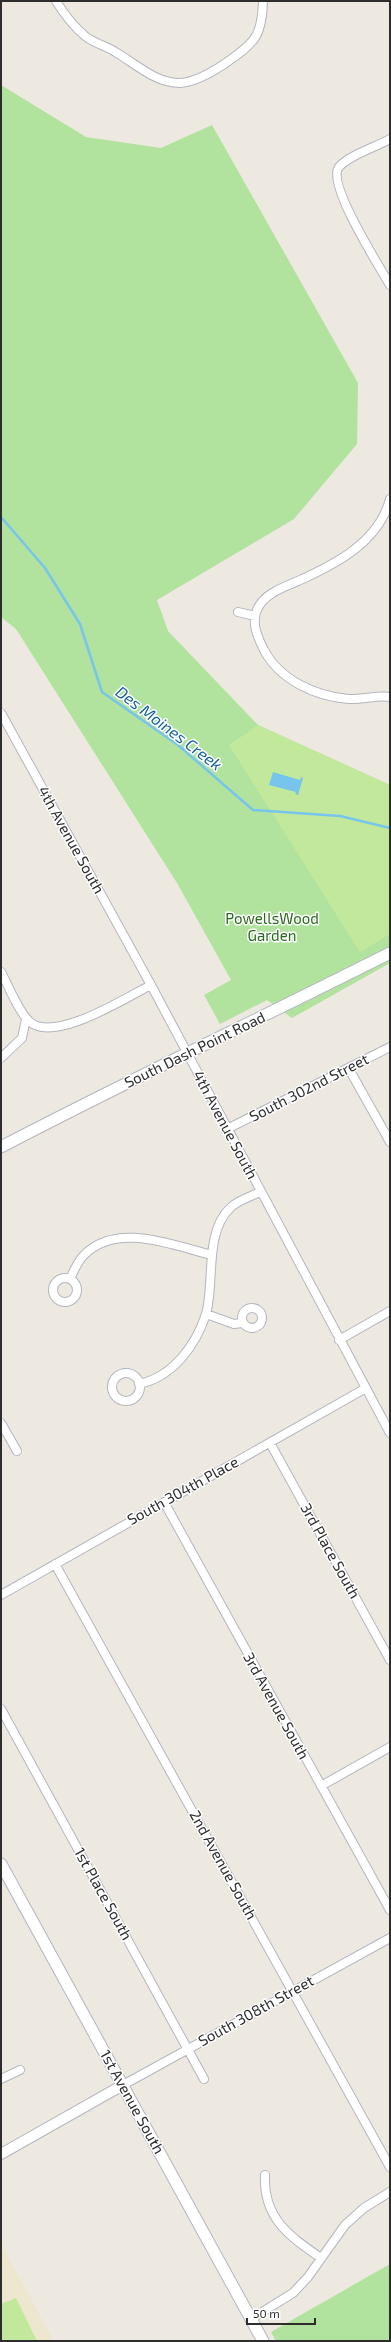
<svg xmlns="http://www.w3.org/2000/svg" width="391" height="2342" font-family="'Exo 2',sans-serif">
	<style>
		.education { fill: #eee7d0 }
		.green { fill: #b1e29e }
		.pitch { fill: #c2e99b }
		.water { fill: #77c5ec }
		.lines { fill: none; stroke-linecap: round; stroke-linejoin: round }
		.stream { stroke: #77c5ec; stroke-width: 2.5 }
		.minor-casing { stroke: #b3b5c0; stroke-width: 10 }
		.tertiary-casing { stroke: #b3b5c0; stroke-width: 12 }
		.secondary-casing { stroke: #b3b5c0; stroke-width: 13 }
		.minor { stroke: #fff; stroke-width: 8 }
		.tertiary { stroke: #fff; stroke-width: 10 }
		.secondary { stroke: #fff; stroke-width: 11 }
		.labels { text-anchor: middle; stroke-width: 3; stroke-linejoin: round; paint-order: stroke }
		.street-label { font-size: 15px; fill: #2d2d2d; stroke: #fff }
		.park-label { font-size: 15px; fill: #286a1d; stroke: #fff }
		.water-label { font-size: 16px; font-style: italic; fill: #11639c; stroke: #fff }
	</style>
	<rect width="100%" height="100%" fill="#eee9e0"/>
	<path class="education" d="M1,2243l53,98h-53z"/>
	<path class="green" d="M1,85l85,52 75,11 51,-23 146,258 -1,61 -63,75 -137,81 11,31 90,94 132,60v178l-98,55 -25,-18 -47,24 -16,-29 27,-15 -54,-97 -161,-254 -15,-12z
		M390,2264v77h-114l-5,-9z"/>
	<path class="pitch" d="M258,725l132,60v149l-30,18 -131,-207z
		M16,2298l21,43h-36v-37z"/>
	<path class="water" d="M273,772l27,8 1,-3 2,1 -5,17 -3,-1 1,-2 -27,-7z"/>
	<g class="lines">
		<path class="stream" d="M1,517l44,51 35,56 22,68 76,53 75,65 87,6 50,12"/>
		<g class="minor-casing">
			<path id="minor" d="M56,1c8,13 17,25 29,35 10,8 22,10 32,17 20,12 39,30 63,30 17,-1 36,-13 50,-23 26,-18 32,-26 33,-59
				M390,139c-14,8 -41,16 -51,28 -13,16 40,99 51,118
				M390,499c-11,43 -54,65 -92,82 -14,6 -35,13 -41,29 -6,13 1,28 7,40 16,30 51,46 84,49 14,1 28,-4 42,-2
				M238,612l17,4
				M1,713l150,272 239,448
				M1,972c7,13 18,41 29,50 25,21 95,-24 121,-37
				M1,1058l21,-20 4,-19
				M349,1069l41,73
				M227,1129l163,-82
				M53 1290a12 12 0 1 1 24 0a12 12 0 1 1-24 0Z
				M70,1279c4,-8 7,-17 14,-24 33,-34 90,-9 128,0
				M242 1318a10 10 0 1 1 20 0a10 10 0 1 1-20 0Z
				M206,1314l28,10 8,-1
				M339,1340l51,-29
				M112 1387a14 14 0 1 1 28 0a14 14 0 1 1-28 0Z
				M139,1384c34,-7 57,-39 67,-70 9,-31 -2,-81 24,-106 8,-8 20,-11 30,-16
				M1,1423l16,28
				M270,1443l120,217
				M164,1502l226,408
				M55,1564l335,603
				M1,1595l365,-207
				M1,1709l203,370
				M321,1786l69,-39
				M1,2079l19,-9
				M123,2085l267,-147
				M265,2175c-2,43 24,61 56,83
				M251,2319l42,-26 15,-16 37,-52 19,-17 26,-16"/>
		</g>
		<g class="tertiary-casing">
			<path id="tertiary" d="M1,2154l122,-69"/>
		</g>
		<g class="secondary-casing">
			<path id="secondary" d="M1,1147c128,-67 260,-129 389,-194
				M1,1864l262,477"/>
		</g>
		<use href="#minor" class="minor"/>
		<use href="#tertiary" class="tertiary"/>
		<use href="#secondary" class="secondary"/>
	</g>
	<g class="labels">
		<g class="street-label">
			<text transform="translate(71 840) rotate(61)" y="5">4th Avenue South</text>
			<text transform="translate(195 1050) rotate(-26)" y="5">South Dash Point Road</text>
			<text transform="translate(309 1088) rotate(-27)" y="5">South 302nd Street</text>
			<text transform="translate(225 1125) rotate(62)" y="5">4th Avenue South</text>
			<text transform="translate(183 1491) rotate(-29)" y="5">South 304th Place</text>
			<text transform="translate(330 1551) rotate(61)" y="5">3rd Place South</text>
			<text transform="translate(276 1706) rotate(61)" y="5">3rd Avenue South</text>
			<text transform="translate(223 1865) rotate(61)" y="5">2nd Avenue South</text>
			<text transform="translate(103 1894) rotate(61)" y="5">1st Place South</text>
			<text transform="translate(256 2011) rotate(-29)" y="5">South 308th Street</text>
			<text transform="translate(132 2102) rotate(61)" y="5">1st Avenue South</text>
		</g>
		<g class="park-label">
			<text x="272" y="924">PowellsWood<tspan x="272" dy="17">Garden</tspan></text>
		</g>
		<g class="water-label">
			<text transform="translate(169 728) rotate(37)" y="6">Des Moines Creek</text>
		</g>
	</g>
	<rect width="391" height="2342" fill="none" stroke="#2d2d2d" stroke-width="4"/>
	<path d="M247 2318v6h68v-6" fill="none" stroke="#2d2d2d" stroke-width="2"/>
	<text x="253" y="2318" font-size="12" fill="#2d2d2d" stroke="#ffffff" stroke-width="3" paint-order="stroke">50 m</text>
</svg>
